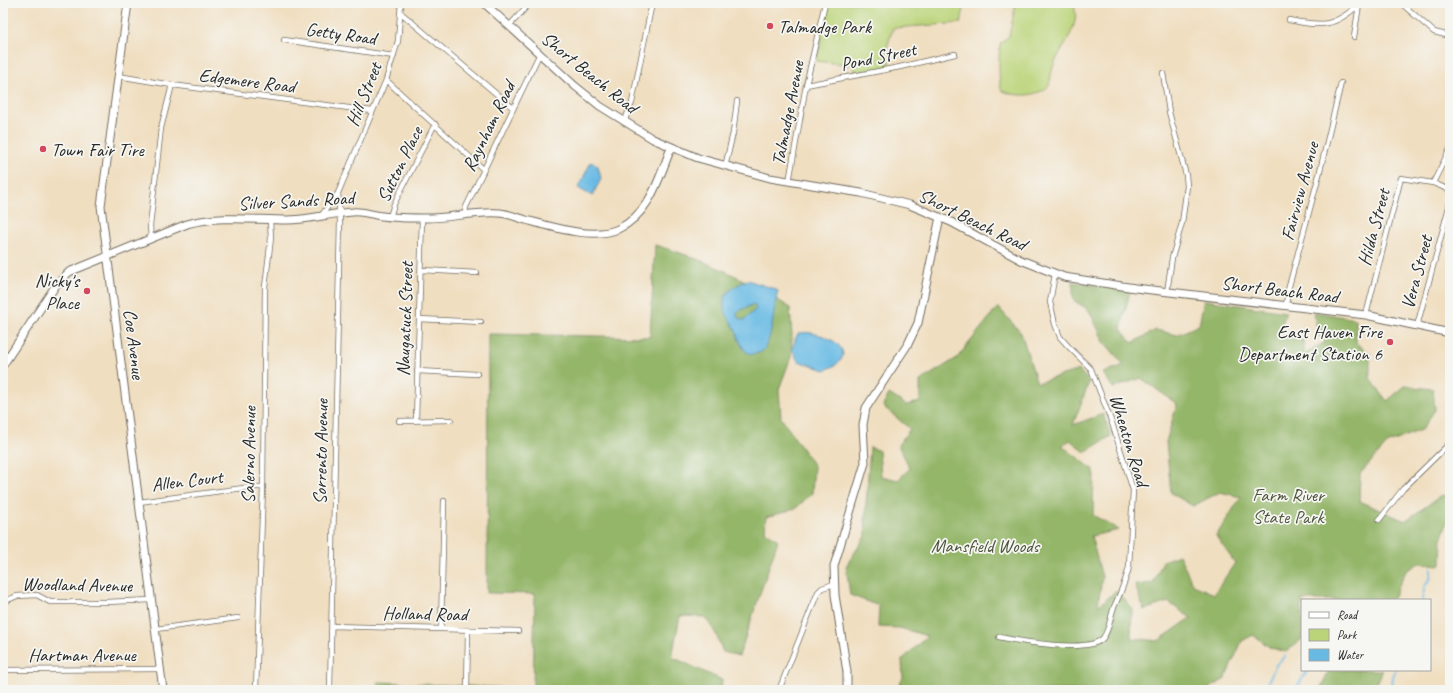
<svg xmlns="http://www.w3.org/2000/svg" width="1453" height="693" font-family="Caveat,sans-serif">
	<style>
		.green { fill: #bbd479; stroke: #738052 }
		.forest { fill: #94b669; stroke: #60704a }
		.water { fill: #68bae4; stroke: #4a7288; fill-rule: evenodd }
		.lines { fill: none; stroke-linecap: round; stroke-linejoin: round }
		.stream { stroke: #68bae4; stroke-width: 2 }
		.street-casing { stroke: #706a5f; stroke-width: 6 }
		.secondary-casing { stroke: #706a5f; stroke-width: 9 }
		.street { stroke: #fff; stroke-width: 4.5 }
		.secondary { stroke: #fff; stroke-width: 7 }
		.poi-dot { fill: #d1495b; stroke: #f6f6f2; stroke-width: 1.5 }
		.labels { text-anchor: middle; stroke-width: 3.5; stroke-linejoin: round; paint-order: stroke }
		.poi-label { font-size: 19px; fill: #2b2b2b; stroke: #f6f6f2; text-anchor: start }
		.street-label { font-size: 19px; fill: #2b2b2b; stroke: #f6f6f2 }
		.park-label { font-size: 19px; fill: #4f553e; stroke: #f6f6f2 }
	</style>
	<rect width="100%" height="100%" fill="#f6f6f2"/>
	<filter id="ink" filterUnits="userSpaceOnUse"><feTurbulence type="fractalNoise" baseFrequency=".025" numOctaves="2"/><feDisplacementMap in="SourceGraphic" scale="8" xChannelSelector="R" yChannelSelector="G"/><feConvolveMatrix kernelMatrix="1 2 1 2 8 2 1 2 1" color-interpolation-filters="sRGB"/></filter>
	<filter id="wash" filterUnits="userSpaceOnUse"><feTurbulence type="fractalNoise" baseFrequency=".012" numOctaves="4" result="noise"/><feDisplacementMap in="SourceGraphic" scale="16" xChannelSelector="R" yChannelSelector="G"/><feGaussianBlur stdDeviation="0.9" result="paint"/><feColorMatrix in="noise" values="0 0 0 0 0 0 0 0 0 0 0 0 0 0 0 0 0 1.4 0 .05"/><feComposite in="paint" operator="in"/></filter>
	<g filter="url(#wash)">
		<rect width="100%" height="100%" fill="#f0dec0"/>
		<path class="green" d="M829,3h136l-4,20 -68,5 -7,23 4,15 -36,7 -1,-8 -37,-4z
			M1016,3h57c10,23 -12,42 -20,64 -2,6 -3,13 -4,19 -13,11 -31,11 -47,5 -4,-6 -3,-38 -2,-47l9,-8z"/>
		<path class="forest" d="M655,245c48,14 93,34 135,63l2,27 -1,22 -12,32 2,29 33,48 -2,27 -17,16 -29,8 -1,14 13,9 -39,116 -16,-4 -7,-18 -11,-17 -25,-1 -8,41 50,23 -1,10h-343v-8l155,7 2,-95 -48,-1 1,-259 162,3z
			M1073,282l57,9 -9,38 11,14 24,-13 21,5 22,-10 5,-25 82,12 -8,24 26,4v15l21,-13 -7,-7 -4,-23 42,7v24l14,11v24l17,23 18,-15 28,3 2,20 -12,20 -36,15 -27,30 -1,27 46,20 37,-26 8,2v16l-8,24 -1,28 -22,-2 -13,8 -14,29h-90v39l-16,13 -15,-4 -18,-13 -11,6 -17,38 -18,11h-310l6,-12 -1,-18 25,-24 -27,-8 -22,-1 1,-21 -29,-11 -4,-29 20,-31 -1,-16 5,-72 9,4 2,25 17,4 12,-12 -12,-23 12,-16 -27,-23 6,-12 17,11 14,-3v-21l37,-23 41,-51 23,26 16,50 42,-13 10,12 -16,43 30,-11 8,22 -26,16 -15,-12 -8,6 32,24 -1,45 26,15 -28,6 11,41 -4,29 18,-15 16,16 -1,31 27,3 33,-23 -23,-16 -24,8 -9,-25 18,-2 10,-22 16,-6 14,30 21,9 21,-31 -19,-27 25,-39 -21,-5 -27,14 -22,-13 -5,-51 11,-38 -36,-26 -28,10 -10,-15 21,-8 -20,-23 -15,-32 -16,-10z
			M1329,670h53l-9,20h-53z"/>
		<path class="water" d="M591,162l7,4 3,13 -9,17 -14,-8z
			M747,280l28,9 3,2c-5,18 -4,40 -13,57 -2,4 -6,5 -10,6 -14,2 -16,-18 -21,-27 -5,-9 -16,-22 -7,-33 4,-6 14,-11 20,-14zM754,304l2,5 -12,11 -6,-2 -1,-6z
			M800,333c23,-4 68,21 25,37l-27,-9 -6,-12 5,-14z"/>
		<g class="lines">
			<path class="stream" d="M1422,600l3,-15 4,-3 2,-8v-6
				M1264,690l12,-25 9,-9
				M1295,690l13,-20
				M1390,690l5,-20"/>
		</g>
	</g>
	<g filter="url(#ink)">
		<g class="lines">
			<g class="street-casing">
				<path id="street" d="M1401,3l33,29 16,4
					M401,13l112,95
					M1289,20c34,7 45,7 72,-17
					M509,26l21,-23
					M1354,37l5,-32
					M284,40l110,16
					M1163,73l6,39 17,63 1,11 -5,37 -10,35 -5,34
					M118,76l54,9 200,26
					M386,80l97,89
					M806,85l94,-18 55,-13
					M624,122l8,-19 20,-100
					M725,167l8,-34 4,-32
					M789,182l17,-97 19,-82
					M1433,183l17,-34
					M465,213l1,-6 74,-154
					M321,216l17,-23 48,-113 12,-39 3,-38
					M390,217l4,-13 41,-80
					M151,238l-1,-12 11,-98 11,-43
					M422,270l55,3
					M1286,306l2,-16 31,-115 22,-92
					M1366,315l35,-137 32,5 17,7
					M419,319l62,3
					M1417,326l33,-123
					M417,371l60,3
					M416,420l6,-202
					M399,421l52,-1
					M139,502l112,-15h12
					M1379,520l24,-31 47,-46
					M3,602l14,-6 20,-1 13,7h56l46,-2
					M332,626l186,5
					M156,629l82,-11
					M441,629l3,-128
					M999,637c19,4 91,17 104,1 7,-9 7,-21 11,-31 6,-13 12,-26 15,-40l4,-77 -21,-67 -21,-54 -23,-23 -8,-9 -5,-13 -5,-22 5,-28
					M3,670l158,-1
					M256,690l7,-203 2,-200 6,-49 -1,-18
					M330,690l10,-469 -2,-28
					M467,690l1,-60
					M779,690l39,-98 4,-4 12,-4"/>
			</g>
			<g class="secondary-casing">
				<path id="secondary" d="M128,3l-27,203 62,484
					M484,3l91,83 25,20 53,33 45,19 72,20 91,15 49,12 41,17 70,38 43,17 71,11 231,27 84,18
					M3,365l53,-80 13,-13 118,-48c32,-9 67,-4 100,-4 23,0 43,-7 66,-8 8,-1 16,2 23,3 15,3 31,3 46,3 26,1 51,-7 78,-5 9,1 17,4 26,7 26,7 67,20 92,9 32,-15 41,-51 53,-81
					M847,690v-18l-12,-77 -1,-29 31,-103 -2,-38 3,-17 42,-64 10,-21 22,-106"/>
			</g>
			<use href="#street" class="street"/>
			<use href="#secondary" class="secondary"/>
		</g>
	</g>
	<g class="poi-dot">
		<circle cx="770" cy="26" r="4"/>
		<circle cx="43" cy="149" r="4"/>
		<circle cx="87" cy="291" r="4"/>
		<circle cx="1390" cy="342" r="4"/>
	</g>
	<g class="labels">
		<g class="poi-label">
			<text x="778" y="33">Talmadge Park</text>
			<text x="51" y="156">Town Fair Tire</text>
			<text x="79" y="287" text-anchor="end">Nicky's<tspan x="79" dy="22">Place</tspan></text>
			<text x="1382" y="338" text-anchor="end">East Haven Fire<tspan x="1382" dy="22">Department Station 6</tspan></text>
		</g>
		<g class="street-label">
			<text transform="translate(341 33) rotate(8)" y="7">Getty Road</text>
			<text transform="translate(878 56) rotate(-12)" y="7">Pond Street</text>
			<text transform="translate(590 72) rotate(39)" y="7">Short Beach Road</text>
			<text transform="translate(247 80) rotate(7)" y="7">Edgemere Road</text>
			<text transform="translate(363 94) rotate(-68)" y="7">Hill Street</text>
			<text transform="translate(787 113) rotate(-79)" y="7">Talmadge Avenue</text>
			<text transform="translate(488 126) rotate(-64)" y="7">Raynham Road</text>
			<text transform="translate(399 164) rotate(-64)" y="7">Sutton Place</text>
			<text transform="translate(1299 191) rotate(-75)" y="7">Fairview Avenue</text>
			<text transform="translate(296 200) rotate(-3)" y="7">Silver Sands Road</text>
			<text transform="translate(973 219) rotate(26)" y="7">Short Beach Road</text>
			<text transform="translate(1373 227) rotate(-75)" y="7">Hilda Street</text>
			<text transform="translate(1416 272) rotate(-75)" y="7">Vera Street</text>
			<text transform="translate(1280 289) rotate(7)" y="7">Short Beach Road</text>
			<text transform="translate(404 319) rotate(-88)" y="7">Naugatuck Street</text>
			<text transform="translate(135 344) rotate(83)" y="7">Coe Avenue</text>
			<text transform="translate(1130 440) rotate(73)" y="7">Wheaton Road</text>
			<text transform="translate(320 452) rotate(-89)" y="7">Sorrento Avenue</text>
			<text transform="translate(248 455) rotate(-89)" y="7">Salerno Avenue</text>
			<text transform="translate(187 480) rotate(-7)" y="7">Allen Court</text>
			<text transform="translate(77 584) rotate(1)" y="7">Woodland Avenue</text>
			<text transform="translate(425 613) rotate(1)" y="7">Holland Road</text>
			<text x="82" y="661">Hartman Avenue</text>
		</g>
		<g class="park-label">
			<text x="1288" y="501">Farm River<tspan x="1288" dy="22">State Park</tspan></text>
			<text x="985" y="552">Mansfield Woods</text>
		</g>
	</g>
	<rect width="1453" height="693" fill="none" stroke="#f6f6f2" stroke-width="16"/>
	<rect x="1301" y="599" width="130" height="72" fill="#f6f6f2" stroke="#a5a5a2"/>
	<rect x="1309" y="612" width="20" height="6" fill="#ffffff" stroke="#a5a5a2"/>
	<text x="1337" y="619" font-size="12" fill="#2b2b2b">Road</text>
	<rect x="1309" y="629" width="20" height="12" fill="#bbd479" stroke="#a5a5a2"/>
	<text x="1337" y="639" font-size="12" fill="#2b2b2b">Park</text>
	<rect x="1309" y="649" width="20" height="12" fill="#68bae4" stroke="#a5a5a2"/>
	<text x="1337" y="659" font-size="12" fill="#2b2b2b">Water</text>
</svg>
